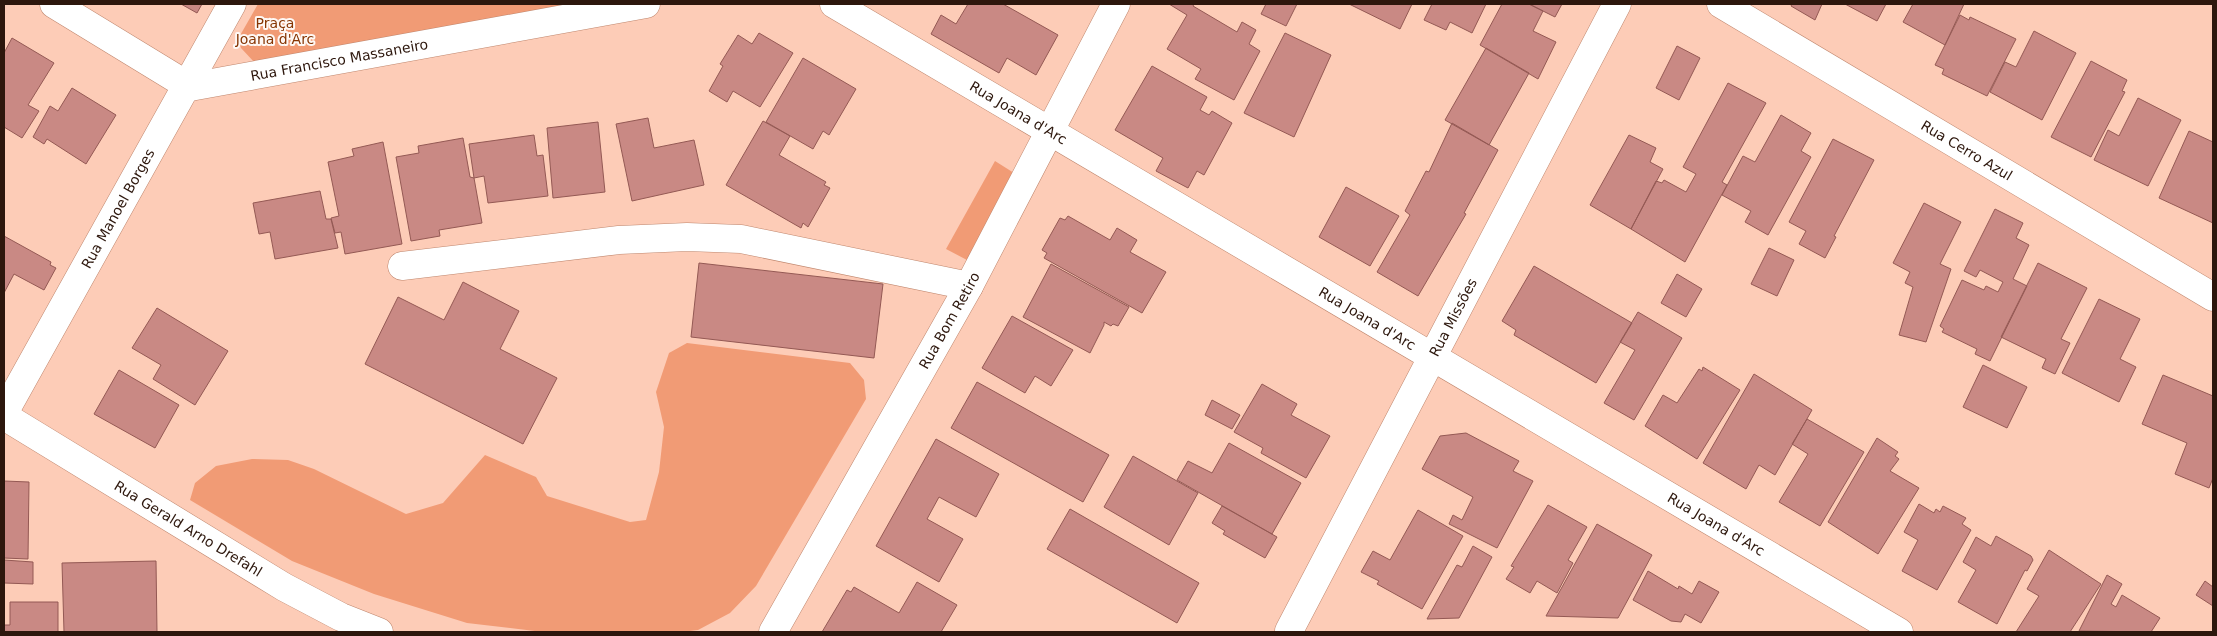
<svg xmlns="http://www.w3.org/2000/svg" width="2217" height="636" font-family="'DejaVu Sans',sans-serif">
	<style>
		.green { fill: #f19b75 }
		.building { fill: #c98984; stroke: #945954 }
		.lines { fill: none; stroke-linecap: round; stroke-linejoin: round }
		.minor-casing { stroke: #bf866d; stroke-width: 29 }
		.minor { stroke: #fff; stroke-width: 28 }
		.labels { text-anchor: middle; stroke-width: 4; stroke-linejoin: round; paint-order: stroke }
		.park-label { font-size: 14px; fill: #863503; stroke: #fef8f5 }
		.street-label { font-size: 14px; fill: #2d170d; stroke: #fef8f5 }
	</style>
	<rect width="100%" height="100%" fill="#fdccb7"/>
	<path class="green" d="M258,4h331l-334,59 -14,-15 -3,-9z
		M995,161l19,12 -47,87 -21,-11z
		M687,343l163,20 14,17 2,19 -110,187 -26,27 -32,17 -16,2h-139l-76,-9 -93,-29 -82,-33 -102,-61 5,-17 21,-17 36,-7 36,1 26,9 92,45 37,-11 42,-48 51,22 11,19 83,26 16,-2 13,-48 5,-45 -8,-35 13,-39z"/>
	<path class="building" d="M181,4h21l-5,9z
		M968,4h35l55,31 -22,40 -29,-17 -8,15 -68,-39 10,-19 15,9z
		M1169,4h25l-1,2 44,26 5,-10 14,8 -7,14 11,7 -26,49 -39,-21 6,-10 -34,-20 20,-34z
		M1266,4h31l-11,22 -25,-12z
		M1349,4h63l-12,25z
		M1432,4h54l-14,29 -22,-11 -4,8 -22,-10z
		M1502,4h27l14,7 -10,20 23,11 -18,37 -58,-34z
		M1529,4h33l-7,13z
		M1792,4h30l-7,16 -24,-14z
		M1845,4h41l-9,17z
		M1913,4h51l-19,41 -42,-23z
		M1960,15l9,5 1,-3 46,22 -29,57 -45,-22 2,-5 -9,-4z
		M2034,31l42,22 -34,67 -52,-28 15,-30 11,5z
		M759,33l34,20 -33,54 -27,-16 -6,11 -18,-11 14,-25 -3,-2 18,-29 14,9z
		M1285,33l46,22 -37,82 -50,-24z
		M12,38l42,25 -26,42 11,6 -17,27 -18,-11v-74z
		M1677,46l23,12 -21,42 -23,-12z
		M1486,48l43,25 -40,72 -44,-25z
		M803,58l53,31 -27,46 -6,-4 -10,18 -47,-27z
		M2091,61l36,19 -5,11 3,1 -34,65 -40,-20z
		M1152,66l55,31 -7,13 9,5 3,-4 20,12 -28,52 -7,-4 -9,17 -32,-17 7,-13 -48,-28z
		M1728,83l38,20 -44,79 5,3 -42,77 -54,-33 25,-48 6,2 2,-3 22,12 10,-18 -13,-7z
		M72,88l44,27 -30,49 -39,-25 -3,5 -11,-7 17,-31 8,5z
		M2138,98l43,22 -33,66 -54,-26 14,-30 11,6z
		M1781,115l30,18 -10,18 10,6 -43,78 -23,-13 6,-11 -29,-16 21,-39 12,6z
		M648,118l6,30 40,-8 10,45 -72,16 -16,-77z
		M763,121l27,15 -11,19 47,27 -2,3 6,3 -22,39 -5,-4 -2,5 -75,-43z
		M598,122l7,70 -52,6 -6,-70z
		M1452,123l46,27 -34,63 2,1 -48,82 -41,-24 33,-57 -5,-4 21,-40 3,1z
		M2189,131l24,11v81l-54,-25z
		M534,135l3,21 6,-1 5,41 -60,7 -4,-27 -10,2 -5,-34z
		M1629,135l27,13 -6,14 13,7 -32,60 -41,-24z
		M463,138l7,39 4,1 8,45 -43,7 1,6 -29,5 -15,-84 23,-4 -1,-7z
		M1833,139l41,21 -40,76 2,1 -11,21 -26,-14 7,-13 -17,-9z
		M383,142l19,102 -57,10 -4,-22 -6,1 -4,-15 8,-2 -11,-54 26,-6 -2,-7z
		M1346,187l53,29 -29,50 -51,-29z
		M320,191l6,28h5l7,29 -63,11 -5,-27 -11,2 -6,-31z
		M1924,203l37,19 -21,42 11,5 -25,73 -27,-7 14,-48 -8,-4 5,-11 -17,-9z
		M1995,209l28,14 -7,15 13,7 -16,34 14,7 -37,75 -15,-7 2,-5 -35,-17 2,-3 -4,-3 22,-46 22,10 2,-4 12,6 5,-10 -23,-12 -4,7 -12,-6z
		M1068,216l42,24 7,-12 20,12 -7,12 36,20 -24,41 -98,-55 3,-5 -5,-3 18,-32 5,2z
		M4,236l47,26 -1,3 6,3 -12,22 -30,-16 -10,19z
		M1769,248l25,12 -17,36 -26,-12z
		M699,263l184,21 -9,74 -183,-21z
		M2038,263l49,25 -26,51 9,4 -15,31 -13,-6 4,-9 -45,-22z
		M1051,264l78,43 -11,19 -5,-2 -2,2 -7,-4v3l-14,28 -67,-36z
		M1534,266l98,57 -36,60 -82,-48 2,-5 -14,-9z
		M1677,274l25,15 -16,28 -25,-14z
		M463,282l56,29 -19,38 57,29 -34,66 -158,-80 33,-67 46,23z
		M2099,299l41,20 -20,40 16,8 -17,35 -57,-29z
		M157,308l71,43 -33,54 -42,-26 8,-14 -29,-17z
		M1638,312l44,26 -48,82 -30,-17 31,-53 -15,-8z
		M1012,316l61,34 -22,36 -16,-10 -10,17 -43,-25z
		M1983,365l44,22 -20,41 -44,-21z
		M1703,367l37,23 -43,69 -52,-33 18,-31 14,8 22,-34 3,2z
		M119,370l60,35 -24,43 -61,-34z
		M1754,374l58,36 -37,65 -16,-10 -13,24 -43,-26z
		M2163,375l50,21v82l-4,10 -34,-14 12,-31 -45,-19z
		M977,382l132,73 -26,47 -132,-74z
		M1262,384l35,20 -6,11 39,21 -24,42 -45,-25 2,-5 -29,-16z
		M1212,400l28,15 -8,14 -27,-14z
		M1807,419l57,33 -44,74 -41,-24 29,-48 -16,-10z
		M1466,433l53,28 -6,10 20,10 -36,67 -48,-24 4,-9 9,5 11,-23 -51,-28 18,-33z
		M1877,438l21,14 -3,4 4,3 -9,12 29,17 -41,66 -50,-32z
		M936,439l63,35 -23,43 -37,-20 -12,22 36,20 -24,43 -63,-36z
		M1229,443l72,40 -29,51 -95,-54 11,-19 24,12z
		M1133,456l65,37 -29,52 -65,-38z
		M4,481l25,1 -1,77 -24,-1z
		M1919,504l15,9 2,-4 4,3 3,-6 23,12 -4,6 9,6 -34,60 -35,-19 16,-31 -14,-8z
		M1548,505l39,22 -19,33 5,3 -16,30 -20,-12 -7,12 -24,-14 8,-12 -3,-1z
		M1222,506l55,31 -12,21 -42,-24 2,-3 -13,-8z
		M1070,509l129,74 -22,40 -130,-74z
		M1418,510l45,26 -41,73 -45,-25 2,-3 -18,-9 12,-21 17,9z
		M1597,524l55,31 -34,63 -72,-2z
		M1996,536l35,20 2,4 -6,11 -2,-1 -28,54 -39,-22 18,-32 -13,-8 13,-25 15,9z
		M1473,546l19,11 -33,61 -32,1 30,-54 5,2z
		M2049,550l52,34 -31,48h-54l23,-36 -12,-7z
		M4,560l29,2v22l-29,-1z
		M156,561l1,71h-93l-2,-69z
		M1648,571l30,18 1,-3 13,8 7,-13 20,11 -18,31 -16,-9 -4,8 -10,-1 -38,-21z
		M2107,575l15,9 -11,20 5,3 6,-12 38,23 -9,14 -72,-1z
		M2205,581l8,6v19l-17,-11z
		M917,582l40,23 -16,27h-119l25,-42 4,2 3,-5 45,26z
		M10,602h48v30h-54v-7h6z"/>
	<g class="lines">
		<g class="minor-casing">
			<g id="minor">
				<path id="s1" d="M54,4l136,83 456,-83"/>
				<path id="s2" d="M834,4l1065,628"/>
				<path id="s3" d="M1721,4l492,293"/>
				<path d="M402,266l217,-26 68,-3 54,2 228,47"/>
				<path id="s4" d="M4,413l228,-409"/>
				<path id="s5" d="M4,416l280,171 57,30 38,15"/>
				<path id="s6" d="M1289,631l328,-627"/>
				<path id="s7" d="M773,632l196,-346 147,-282"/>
			</g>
		</g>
		<use href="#minor" class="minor"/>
	</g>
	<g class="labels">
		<g class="park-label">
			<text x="275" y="28">Praça<tspan x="275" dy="16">Joana d'Arc</tspan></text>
		</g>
		<g class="street-label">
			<text dy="5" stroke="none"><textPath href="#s1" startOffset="311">Rua Francisco Massaneiro</textPath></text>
			<text dy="5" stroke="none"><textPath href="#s2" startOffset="214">Rua Joana d'Arc</textPath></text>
			<text dy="5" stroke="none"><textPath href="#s3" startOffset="286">Rua Cerro Azul</textPath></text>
			<text dy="5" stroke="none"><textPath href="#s4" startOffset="234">Rua Manoel Borges</textPath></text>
			<text dy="5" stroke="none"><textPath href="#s2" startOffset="619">Rua Joana d'Arc</textPath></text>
			<text dy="5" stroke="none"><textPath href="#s6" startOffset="354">Rua Missões</textPath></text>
			<text dy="5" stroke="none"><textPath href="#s7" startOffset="358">Rua Bom Retiro</textPath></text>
			<text dy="5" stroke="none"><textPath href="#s2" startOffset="1024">Rua Joana d'Arc</textPath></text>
			<text dy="5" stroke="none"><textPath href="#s5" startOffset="216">Rua Gerald Arno Drefahl</textPath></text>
		</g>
	</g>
	<rect width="2217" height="636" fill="none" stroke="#2d170d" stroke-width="10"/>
</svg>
